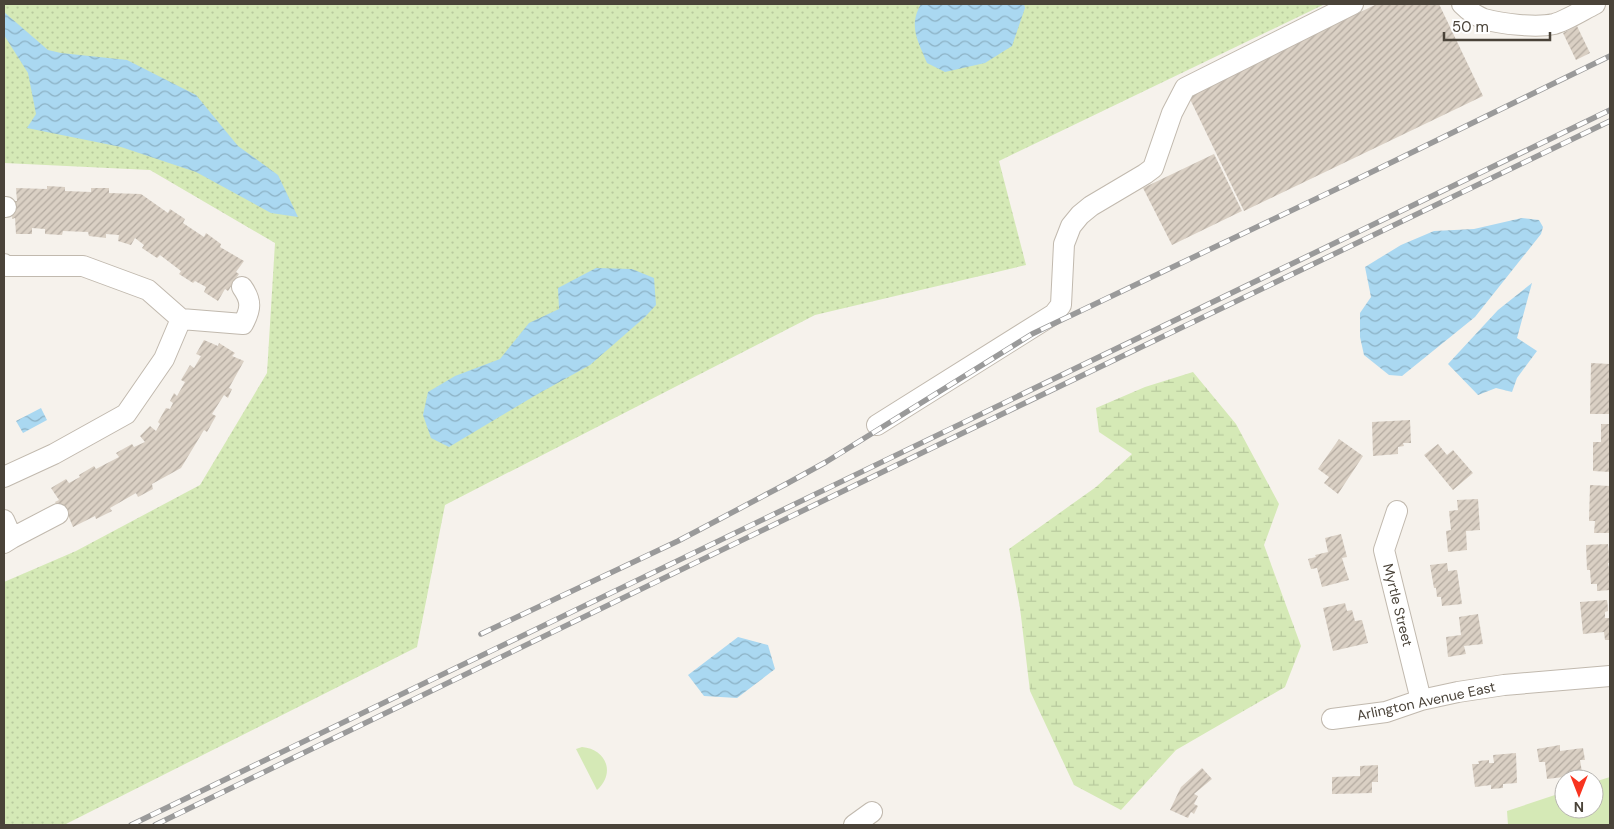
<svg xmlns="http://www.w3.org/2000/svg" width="1614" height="829" font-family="'DM Sans',sans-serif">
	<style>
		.grass { fill: url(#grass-dots) }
		.wetland { fill: url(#wetland-marsh) }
		.park { fill: #d5e9b6 }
		.water { fill: url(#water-waves) }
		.building { fill: url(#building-hatch) }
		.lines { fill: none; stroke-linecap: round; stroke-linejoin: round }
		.minor-casing { stroke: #c1b9ae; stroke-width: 22 }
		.minor { stroke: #fff; stroke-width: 20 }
		.rail-casing { stroke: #9a9a9a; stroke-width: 5.5 }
		.rail { stroke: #fff; stroke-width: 4; stroke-dasharray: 11; stroke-linecap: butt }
		.labels { text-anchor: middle; stroke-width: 4.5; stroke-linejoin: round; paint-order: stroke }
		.street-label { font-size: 14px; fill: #4a4339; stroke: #fff }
	</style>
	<defs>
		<pattern id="grass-dots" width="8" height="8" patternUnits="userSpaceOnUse" patternTransform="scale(1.25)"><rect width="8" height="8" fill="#d5e9b6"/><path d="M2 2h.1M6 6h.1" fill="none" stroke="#b8c99d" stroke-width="1.8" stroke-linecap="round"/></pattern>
		<pattern id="wetland-marsh" width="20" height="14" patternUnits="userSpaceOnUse" patternTransform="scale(1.25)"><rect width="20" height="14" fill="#d5e9b6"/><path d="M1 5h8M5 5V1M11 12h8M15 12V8" fill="none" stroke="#b8c99d"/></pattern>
		<pattern id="water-waves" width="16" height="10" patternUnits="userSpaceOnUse" patternTransform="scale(1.25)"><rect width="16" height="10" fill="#aad8f1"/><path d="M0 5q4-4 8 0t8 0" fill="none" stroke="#8cb1c4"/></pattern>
		<pattern id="building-hatch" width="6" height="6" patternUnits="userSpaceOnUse" patternTransform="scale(1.25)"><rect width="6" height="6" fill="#dad0c4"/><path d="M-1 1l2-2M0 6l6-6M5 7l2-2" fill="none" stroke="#b3aaa0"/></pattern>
	</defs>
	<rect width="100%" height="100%" fill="#f6f2ec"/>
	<path class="grass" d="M4,4h1321l-326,157 27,104 -211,50 -370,190 -28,142 -353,178h-60v-243l72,-31 124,-66 67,-112 8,-130 -125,-73 -146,-7z"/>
	<path class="wetland" d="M1193,372l43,52 43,80 -15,41 37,101 -16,41 -109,63 -55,60 -47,-25 -44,-94 -10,-83 -11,-59 87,-62 36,-33 -33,-22 -3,-24 49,-21z"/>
	<path class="park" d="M582,747c24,2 34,26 15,43l-21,-41z
		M1610,777v48h-102l-1,-14 57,-19v17h30v-27z"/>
	<path class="water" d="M921,4h103l1,4 -13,38 -27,17 -40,9 -18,-9c-9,-22 -19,-37 -6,-59z
		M4,12l44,38 13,3 66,7 69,35 42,51 40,29 20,42 -27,-4 -75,-41 -75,-25 -94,-19 9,-14 -8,-41 -24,-38z
		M1522,218l17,2 4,7 -2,7 -66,83 -73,59 -13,-1 -25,-20 -4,-18v-24l11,-16 -6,-30 36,-22 33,-14 40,-2z
		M596,268l36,1 22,9 2,27 -11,12 -55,48 -54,30 -87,52 -18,-9 -8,-23 5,-23 27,-16 45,-17 29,-36 30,-14 -1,-21z
		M1532,283l-15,55 20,13 -20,27 -5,14 -16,-4 -18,7 -30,-31 50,-54z
		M41,408l6,12 -24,13 -7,-12z
		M738,637l30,8 7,24 -38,29 -33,-2 -16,-21z"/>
	<path class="building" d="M1377,4h62l44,92 -239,115 -56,-116z
		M1577,26l13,27 -14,7 -13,-27z
		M1214,154l28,57 -70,34 -29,-57z
		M47,186l18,1v4l26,1v-4h18v5l32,1 27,19 2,-4 15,10 -2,4 21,14 2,-4 15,11 -1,3 24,14 -8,11 3,2 -11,17 -3,-2 -7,12 -14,-9 2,-5 -11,-6 -2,2 -14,-9 2,-3 -21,-16 -3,3 -15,-10 2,-3 -9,-7 -4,7 -13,-4 1,-6 -13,-1v4l-17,-2 -1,-4 -25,-1 -1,4 -17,-1v-5l-13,-1v6h-16l-1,-16 -3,1 1,-18h4l-1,-13 31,1z
		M204,340l14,6 1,-3 16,10 -3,3 12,5 -15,27 3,1 -4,9 -4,-3 -12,19 4,2 -9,16 -3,-2 -23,38 -29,16 1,5 -15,8 -2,-4 -26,15 2,3 -16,8 -1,-3 -22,11 -5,-12 -4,2 -9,-15 4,-2 -8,-12 15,-9 3,4 11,-6 -1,-2 15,-9 2,3 23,-12 -3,-4 16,-9 2,3 11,-5 -5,-6 10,-10 6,5 4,-7 -2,-2 8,-14 4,1 3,-6 -3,-2 4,-8 3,3 8,-14 -4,-2 9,-15 4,3 7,-12 -5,-2z
		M1591,363l19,1v50h-20z
		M1410,420l1,23h-8l1,3 -6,1v7l-25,2 -1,-34z
		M1601,424h9v48l-17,-1v-29h8z
		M1339,439l24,17 -25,38 -14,-11 5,-6 -11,-8z
		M1438,444l9,11 6,-5 20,23 -20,17 -29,-35z
		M1590,485l20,1v47h-16l1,-12h-6z
		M1478,499l2,31 -14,1 1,19 -19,2 -2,-21 5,-1 -2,-19 9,-1 -1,-10z
		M1341,534l6,23 -5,1 7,22 -27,7 -5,-19 -6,1 -3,-10 8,-2 -1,-2 13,-3 -3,-14z
		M1608,544l2,19h-2l1,5h1v22l-13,1v-7h-6l-1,-14h-3l-1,-25z
		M1447,563l1,8 9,-1 5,34 -20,2 -1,-9h-4l-1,-9h-2l-4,-23z
		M1607,600l1,8v3l-3,1v6h5v22h-5l-1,-8 -21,2 -3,-32z
		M1345,603l2,8 5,-1 3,11 7,-1 6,23 -35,8 -10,-43z
		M1478,614l5,30 -19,2 2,8 -18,3 -2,-20 15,-2 -2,-18z
		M1560,745v6l23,-3 2,12h-5l2,12 -11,1 1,3 -25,3 -2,-17h-6l-2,-13z
		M1516,753l1,30 -14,1v4l-12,1v-4l-16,2 -3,-23h7l-1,-3 11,-1v3h5l-1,-8z
		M1378,765v17h-6v11l-40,1v-17l28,-1v-10z
		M1202,768l10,11 -18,15 4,2 -4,8 4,2 -4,8 -3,-2 -3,6 -18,-8 11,-23z"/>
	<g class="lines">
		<g class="minor-casing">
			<path id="minor" d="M1462,4c6,6 14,12 22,15 18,5 52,9 70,5 12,-3 29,-14 41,-20
				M4,207h2
				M4,264l2,2h77l65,24 33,29 -17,40 -38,55 -72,40 -50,23
				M181,319l62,5c8,-15 9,-23 -1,-37
				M877,425l177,-111 7,-9 3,-61 7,-18 9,-11 11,-9 54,-32 8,-6 19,-55 13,-25 168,-84
				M1397,511l-13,39 37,150
				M4,520l8,18 -8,5
				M12,538l46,-24
				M1332,719l54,-7 35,-12 37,-8 46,-7 106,-9
				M854,825l18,-13"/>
		</g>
		<use href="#minor" class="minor"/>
		<g class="rail-casing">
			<path id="rail" d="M481,634l197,-93 110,-58 38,-21 206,-128 313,-149 265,-129
				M131,825l1479,-715
				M155,825l814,-395 641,-309"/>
		</g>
		<use href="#rail" class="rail"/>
	</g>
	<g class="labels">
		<g class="street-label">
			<text transform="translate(1398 605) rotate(76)" y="5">Myrtle Street</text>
			<text transform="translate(1426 701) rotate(-12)" y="5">Arlington Avenue East</text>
		</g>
	</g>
	<rect width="1614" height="829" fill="none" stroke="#4a4339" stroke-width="10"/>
	<g transform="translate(1579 794) rotate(180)"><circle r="24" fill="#ffffff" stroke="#b7b4b0"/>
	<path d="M0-4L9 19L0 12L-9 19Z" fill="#f83420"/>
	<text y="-8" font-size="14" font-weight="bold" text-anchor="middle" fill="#4a4339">N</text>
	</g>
	<path d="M1444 32v8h106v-8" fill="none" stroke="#4a4339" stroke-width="2.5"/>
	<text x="1452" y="32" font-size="15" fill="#4a4339" stroke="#ffffff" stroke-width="4" paint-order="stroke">50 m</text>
</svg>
